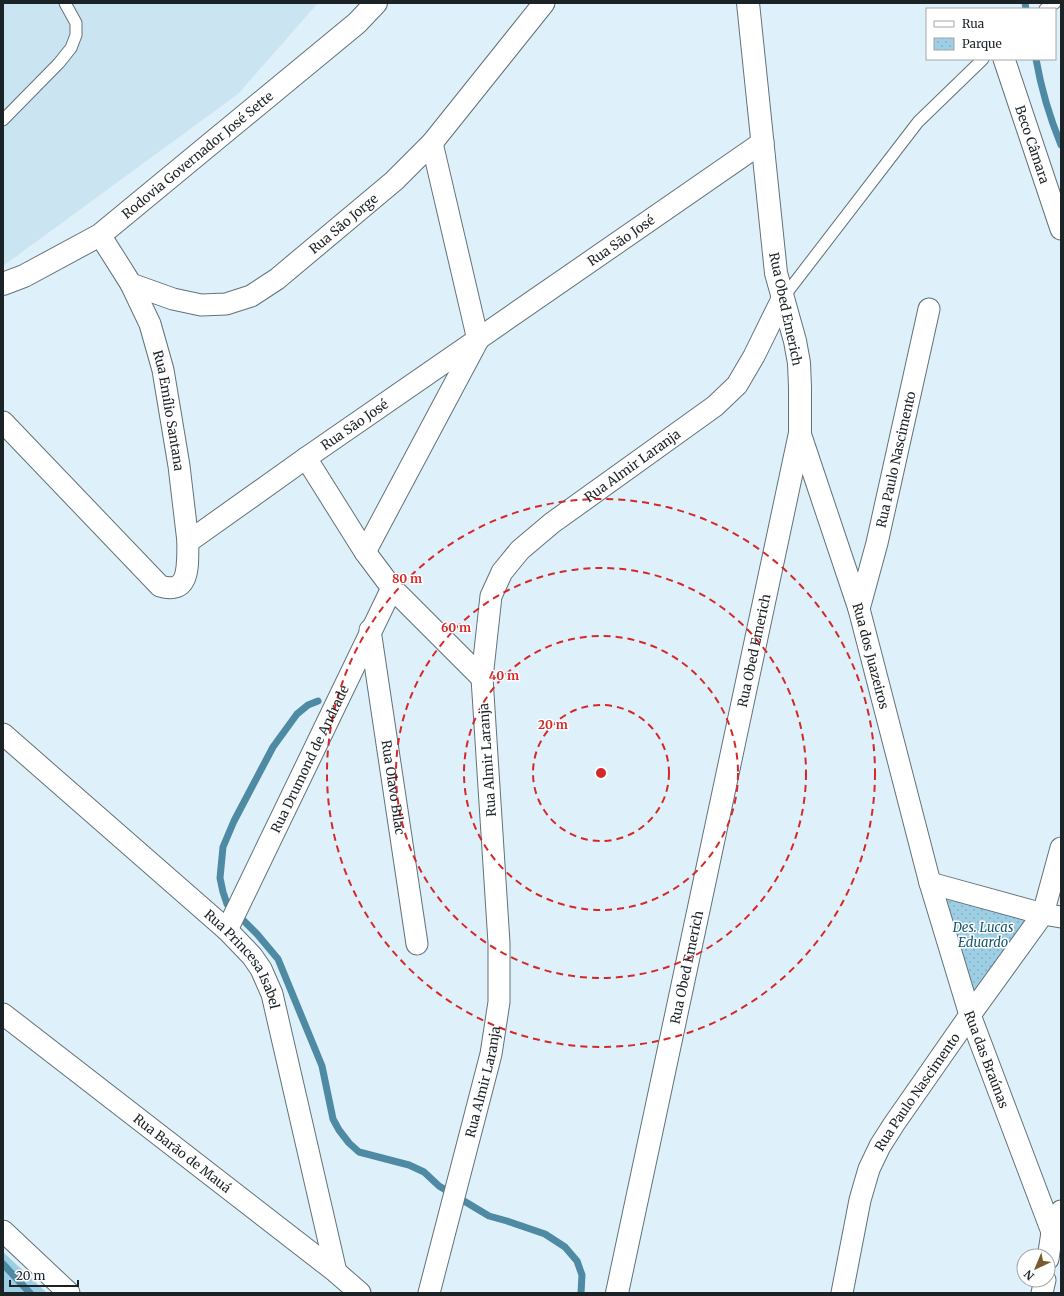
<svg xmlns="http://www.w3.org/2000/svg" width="1064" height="1296" font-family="Merriweather,serif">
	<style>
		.built { fill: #cae5f1 }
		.grass { fill: #9dcee4 }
		.park { fill: url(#park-dots) }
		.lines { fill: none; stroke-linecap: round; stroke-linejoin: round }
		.stream { stroke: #4e8aa4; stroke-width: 7 }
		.service-casing { stroke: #617279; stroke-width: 13 }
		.minor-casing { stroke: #617279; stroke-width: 23 }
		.tertiary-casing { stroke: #617279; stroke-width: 24 }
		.secondary-casing { stroke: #617279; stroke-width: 24 }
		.service { stroke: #fff; stroke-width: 11 }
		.minor { stroke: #fff; stroke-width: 21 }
		.tertiary { stroke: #fff; stroke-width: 22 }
		.secondary { stroke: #fff; stroke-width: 22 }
		.ring { fill: none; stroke: #d62828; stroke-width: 2; stroke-dasharray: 7 5 }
		.labels { text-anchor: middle; stroke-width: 3; stroke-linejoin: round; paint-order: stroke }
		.street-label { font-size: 13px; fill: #1c2326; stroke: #fff }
		.park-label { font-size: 13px; font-style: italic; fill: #155870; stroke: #fff }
		.centre { fill: #d62828; stroke: #fff; stroke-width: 2 }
		.ring-label { font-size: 12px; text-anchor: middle; font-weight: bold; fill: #d62828; stroke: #fff; stroke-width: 3; stroke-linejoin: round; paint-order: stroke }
	</style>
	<defs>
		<pattern id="park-dots" width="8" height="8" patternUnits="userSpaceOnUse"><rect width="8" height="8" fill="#9dcee4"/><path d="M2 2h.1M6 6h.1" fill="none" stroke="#87b1c3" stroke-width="1.8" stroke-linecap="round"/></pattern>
	</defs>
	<rect width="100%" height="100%" fill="#def0f9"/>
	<path class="built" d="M3,3h315l-80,91 -235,172z"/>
	<path class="grass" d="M3,1252l44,41h-44z"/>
	<path class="park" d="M936,889l100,27 -63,87z"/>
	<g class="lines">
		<path class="stream" d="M1025,3l1,6
			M1036,59c5,29 14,59 25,86
			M318,701l-10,4 -11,9 -24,33 -39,74 -11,26 -3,31 3,14 4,12 30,30 21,25 44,107 11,53 6,11 10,13 10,9 50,13 15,7 15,14 50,30 18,5 38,13 20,13 12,14 5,14 -1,18
			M3,1264l27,29"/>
		<g class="service-casing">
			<path id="service" d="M1045,9l10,-6
				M3,120l56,-57 12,-15 5,-13v-12l-11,-20
				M782,299l136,-177 65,-63"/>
		</g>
		<g class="minor-casing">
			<g id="minor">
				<path id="s1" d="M1004,59l57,170"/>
				<path id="s2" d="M100,235l31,49 42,15 28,6 25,-1 25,-8 26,-17 117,-98 38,-38 112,-140"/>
				<path id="s3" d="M131,284l19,40 13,46 16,96 9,76"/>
				<path id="s4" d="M3,422l157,164c32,10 27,-24 28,-44l118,-84 457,-316"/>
				<path id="s5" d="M800,433l59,176 71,274 40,132 82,217"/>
				<path d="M306,458l59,94 27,36 90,90"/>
				<path d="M365,552l113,-212 -46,-197"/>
				<path id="s6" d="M859,609l18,-66 52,-234"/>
				<path id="s7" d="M370,630l47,314"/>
				<path id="s8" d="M3,734l224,196 25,26 9,13 11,25 64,278"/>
				<path d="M930,883l113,31 18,3"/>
				<path id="s9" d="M227,930l165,-342"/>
				<path id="s10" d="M3,1014l333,258 24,21"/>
				<path d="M3,1231l66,62"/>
				<path d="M1048,1259l4,-27 9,-21"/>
				<path id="s11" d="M429,1293l62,-239 8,-52v-59l-17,-265 9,-82 11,-24 18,-22 32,-27 163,-117 22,-21 17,-29 28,-57"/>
				<path id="s12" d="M842,1293l18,-93 9,-31 11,-23 14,-22 76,-109 73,-101 18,-66"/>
				<path d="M1042,1293l3,-13"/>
			</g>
		</g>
		<g class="tertiary-casing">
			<g id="tertiary">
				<path id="s13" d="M617,1293l183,-860v-46l-1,-24 -4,-22 -19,-68 -28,-270"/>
			</g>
		</g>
		<g class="secondary-casing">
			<g id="secondary">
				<path id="s14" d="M3,284l21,-8 76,-41 257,-212 19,-20"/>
			</g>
		</g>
		<use href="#service" class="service"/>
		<use href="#minor" class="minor"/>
		<use href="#tertiary" class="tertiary"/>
		<use href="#secondary" class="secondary"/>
	</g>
	<g class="ring">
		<circle cx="601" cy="773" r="68"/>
		<circle cx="601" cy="773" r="137"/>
		<circle cx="601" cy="773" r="205"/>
		<circle cx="601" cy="773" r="274"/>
	</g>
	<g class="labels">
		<g class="street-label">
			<text dy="5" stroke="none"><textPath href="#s1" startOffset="90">Beco Câmara</textPath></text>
			<text dy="5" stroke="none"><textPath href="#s14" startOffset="235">Rodovia Governador José Sette</textPath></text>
			<text dy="5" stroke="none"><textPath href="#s2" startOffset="300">Rua São Jorge</textPath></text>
			<text dy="5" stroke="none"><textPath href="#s4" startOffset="820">Rua São José</textPath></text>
			<text transform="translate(786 309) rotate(78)" y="5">Rua Obed Emerich</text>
			<text dy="5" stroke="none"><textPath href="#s3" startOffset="133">Rua Emílio Santana</textPath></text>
			<text dy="5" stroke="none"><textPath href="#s4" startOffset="496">Rua São José</textPath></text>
			<text dy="5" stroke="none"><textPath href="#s6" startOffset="154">Rua Paulo Nascimento</textPath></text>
			<text dy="5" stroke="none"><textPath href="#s11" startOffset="902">Rua Almir Laranja</textPath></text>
			<text dy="5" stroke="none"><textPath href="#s13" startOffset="657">Rua Obed Emerich</textPath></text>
			<text dy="5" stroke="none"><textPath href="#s5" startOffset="234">Rua dos Juazeiros</textPath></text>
			<text dy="5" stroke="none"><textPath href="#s9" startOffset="190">Rua Drumond de Andrade</textPath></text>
			<text transform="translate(487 760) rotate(-94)" y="5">Rua Almir Laranja</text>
			<text dy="5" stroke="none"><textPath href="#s7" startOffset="159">Rua Olavo Bilac</textPath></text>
			<text dy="5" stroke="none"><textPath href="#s8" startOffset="331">Rua Princesa Isabel</textPath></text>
			<text dy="5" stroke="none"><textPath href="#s13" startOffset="333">Rua Obed Emerich</textPath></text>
			<text dy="5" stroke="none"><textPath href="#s5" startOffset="654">Rua das Braúnas</textPath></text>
			<text dy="5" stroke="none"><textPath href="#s11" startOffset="218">Rua Almir Laranja</textPath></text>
			<text dy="5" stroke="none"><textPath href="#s12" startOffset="218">Rua Paulo Nascimento</textPath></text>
			<text dy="5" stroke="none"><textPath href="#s10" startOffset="227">Rua Barão de Mauá</textPath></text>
		</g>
		<g class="park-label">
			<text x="983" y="932">Des. Lucas<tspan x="983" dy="15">Eduardo</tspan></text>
		</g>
	</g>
	<circle cx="601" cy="773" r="6" class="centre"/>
	<g class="ring-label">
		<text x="407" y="583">80 m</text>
		<text x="456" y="632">60 m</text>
		<text x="504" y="680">40 m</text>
		<text x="553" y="729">20 m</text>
	</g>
	<rect width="1064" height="1296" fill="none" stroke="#1c2326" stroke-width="8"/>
	<rect x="926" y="8" width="130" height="52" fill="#ffffff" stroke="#a4a7a8"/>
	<rect x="934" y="21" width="20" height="6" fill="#ffffff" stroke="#a4a7a8"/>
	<text x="962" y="28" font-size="12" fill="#1c2326">Rua</text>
	<rect x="934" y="38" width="20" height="12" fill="url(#park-dots)" stroke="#a4a7a8"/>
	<text x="962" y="48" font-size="12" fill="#1c2326">Parque</text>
	<g transform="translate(1036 1268) rotate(224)"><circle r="19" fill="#ffffff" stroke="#a4a7a8"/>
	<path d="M0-3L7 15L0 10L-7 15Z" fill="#775b2e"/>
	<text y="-6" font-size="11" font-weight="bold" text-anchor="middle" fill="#1c2326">N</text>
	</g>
	<path d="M10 1280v6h68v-6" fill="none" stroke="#1c2326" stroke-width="2"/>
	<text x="16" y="1280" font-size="12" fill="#1c2326" stroke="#ffffff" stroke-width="3" paint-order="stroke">20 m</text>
</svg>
